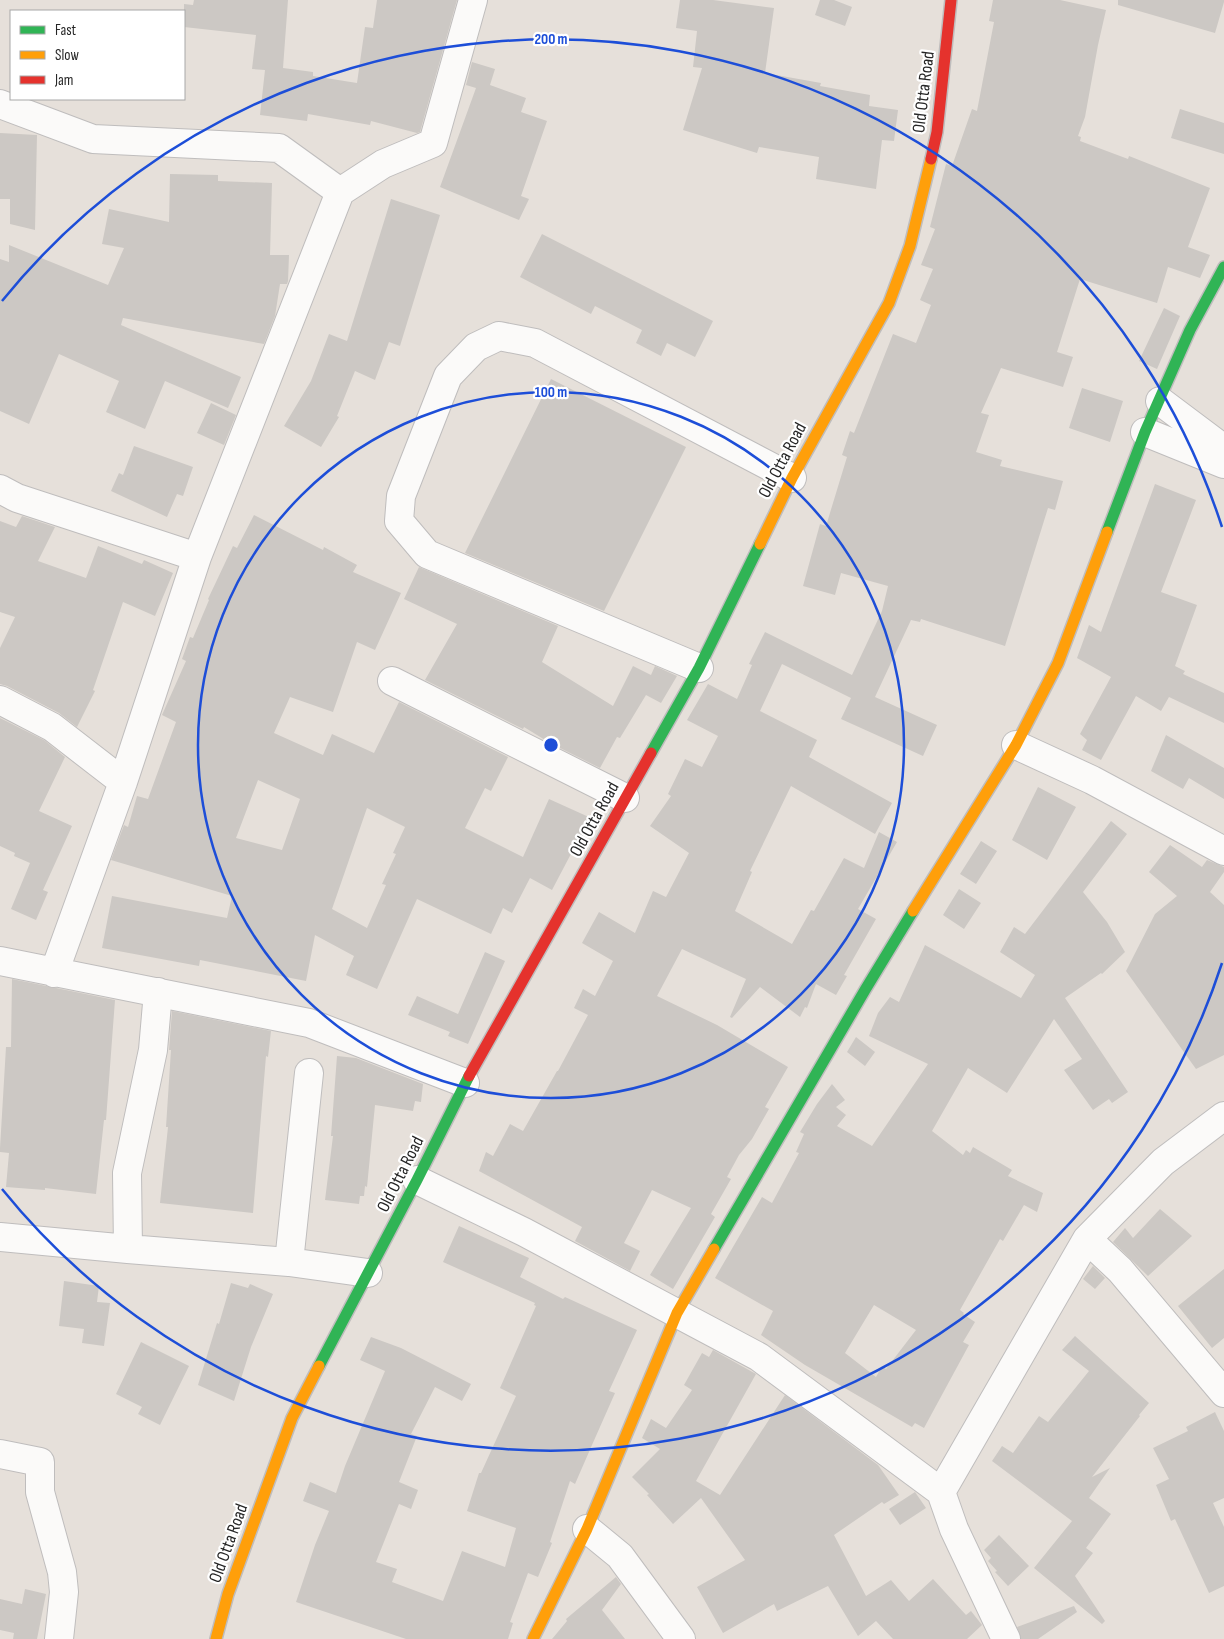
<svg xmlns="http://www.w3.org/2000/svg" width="1224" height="1639" font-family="'Sofia Sans Condensed',sans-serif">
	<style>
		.building { fill: #ccc8c4; fill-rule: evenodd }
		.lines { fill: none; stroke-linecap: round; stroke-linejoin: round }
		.street-casing { stroke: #bfbdbd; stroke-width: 30 }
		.fast-casing { stroke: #bfbdbd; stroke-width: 14 }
		.slow-casing { stroke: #bfbdbd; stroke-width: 14 }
		.jam-casing { stroke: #bfbdbd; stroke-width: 14 }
		.street { stroke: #fbfaf9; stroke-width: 28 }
		.fast { stroke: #30b455; stroke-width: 11 }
		.slow { stroke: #ff9f0a; stroke-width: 11 }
		.jam { stroke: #e5322d; stroke-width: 11 }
		.ring { fill: none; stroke: #1d4ed8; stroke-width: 2.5 }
		.labels { text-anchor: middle; stroke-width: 4.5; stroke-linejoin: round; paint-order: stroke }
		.street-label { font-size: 18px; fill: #262626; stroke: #fff }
		.centre { fill: #1d4ed8; stroke: #fff; stroke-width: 2.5 }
		.ring-label { font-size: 15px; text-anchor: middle; font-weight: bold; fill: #1d4ed8; stroke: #fff; stroke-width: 4.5; stroke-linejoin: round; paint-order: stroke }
	</style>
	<rect width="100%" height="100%" fill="#e6e0da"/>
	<path class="building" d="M194,0h94l-5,68 30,4v4l44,7 8,-56 8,1 4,-28h80l-37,132 -3,1 -46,-12 -1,4 -62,-11 -1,7 -47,-6 5,-45 -13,-1 4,-34 -72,-8v-23l9,1z
		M680,0h33l61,8 -9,65 56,10 -1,3 50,9 -1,11 29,4 -4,31 -12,-1 -6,49 -60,-10 3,-22 -60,-10 -2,6 -74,-23 19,-62 -9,-1 4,-36 -21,-3z
		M820,0h14l18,7 -7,19 -30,-11z
		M993,0h67l46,10 -8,35 -13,72 -7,19 3,1 -1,4 48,18 1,-3 81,32 -22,59 22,8 -10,23 -32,-11 -11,36 -77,-24 -23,73 16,5 -10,30 -62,-19 -20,45 8,2 -13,37 26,8 -2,6 63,15 -8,29 -7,-2 -43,138 -84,-27 -1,3 -9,-2 -36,77 62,28 -14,31 -82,-37 10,-21 -69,-34 -22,47 57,29 -8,17 83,46 -17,31 -84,-48 -41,85 2,1 -17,39 57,33 19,-34 3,1 30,-53 20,10 15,-36 18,10 -39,67 18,10 -32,56 3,1 -11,19 -20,-11 -9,24 -2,-1 -5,10 -40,-30 -28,31 -2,-1 16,-38 -64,-30 -25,47 60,29 71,42 -23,40 4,2 -17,30 -13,16 -12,22 4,2 -20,35 4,3 -42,72 -23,-14 41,-67 -39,-18 -28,53 16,8 -10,20 -55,-30 7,-14 -103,-56 7,-19 7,4 17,-32 13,7 34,-60h1l30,-56 -14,-7 9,-19 12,7 18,-35 -31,-18 17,-31 36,21 18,-42 13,6 23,-44 -39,-27 21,-30 -3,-2 17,-35 17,8 16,-31 -31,-16 21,-36 29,15 15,-34 -3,-1 16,-32 87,43 30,-64 6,-25 -47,-13 -6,22 -32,-9 17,-62 6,2 21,-69 -5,-2 8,-24 4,2 39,-99 23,9 15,-38 -11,-5 13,-31 -12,-4 14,-36 -5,-2 16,-63 6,2 20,-57 5,2 17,-89 -5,-1z
		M1118,0h106v2l-9,31 -97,-28z
		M472,62l23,7 -5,16 36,13 -5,14 26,9 -26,75 8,3 -10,21 -79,-33 36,-99 -10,-3z
		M1180,109l44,14v31l-53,-16z
		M0,133l37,2 -2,95 -25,-6v-25h-10z
		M170,174l48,1v6l54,2 -2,72h19l-1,26 -1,3h-7l-5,32 -11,28 -141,-26 -2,7 120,52 -13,31 -63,-27 -20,48 -39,-17 13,-31 -60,-27 -30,70 -29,-13v-152l9,3v-17l99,40 16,-37 -22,-4 7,-35 60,13z
		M391,199l49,16 -40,131 -11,-4 -14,38 -20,-9 -18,45 2,1 -18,30 -37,-21 27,-45 18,-47 18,7z
		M542,234l171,87 -18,36 -28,-14 -6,13 -25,-13 6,-13 -47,-24 -4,8 -71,-37z
		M1164,308l16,8 -23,53 -18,-8z
		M551,379l135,68 -82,164 -139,-58z
		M1082,388l41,13 -13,41 -41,-14z
		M211,403l25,12 -12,30 -27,-12z
		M134,446l59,21 -10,29 -6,-2 -10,23 -56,-26 8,-18 4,2z
		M1155,484l41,16 -35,92 36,13 -22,61 10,5 -2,3 41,19v30l-55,-26 -8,14 -25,-15 -35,64 -19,-10 5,-10 -7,-6 31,-57 -34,-19 12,-33 12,7z
		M254,515l69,35 1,-3 33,18 -4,7 48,21 -26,57 -18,-8 -24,70 -43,-15 -16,36 49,22 9,-21 42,19 25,-51 109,55 -17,34 -6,-3 -20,40 58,29 26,-58 42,19 -15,34 -3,-2 -21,40 -22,-12 -18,35 -9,-5 -12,26 -74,-35 -40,90 -31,-14 8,-19 -39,-21 -9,46 -106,-21 -1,6 -97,-18 10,-52 115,22 5,-22 -121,-36 13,-35 4,2 9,-31 11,3 28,-77 -14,-7 24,-54 -4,-2 8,-22 3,1 16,-38 -1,-1 25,-53 4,2zM258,780l42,19 -18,51 -46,-12zM367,808l38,19 -12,26 3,1 -14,30 4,1 -19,43 -35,-19z
		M22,516l33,11 -17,34 48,17 12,-32 44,18 2,-4 29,13 -18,43 -32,-14 -30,88 2,1 -18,36 -18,-14 -52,-27 -7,-2v-36l15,-31 -15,-5v-91l16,6z
		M419,567l139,59 -16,36 71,44 20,-40 18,9 4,-9 22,10 -16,27 -15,-8 -26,43 -3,-1 -17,31 -50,-25 -26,-16 -1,2 -98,-49 32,-56 -53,-25z
		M0,718l44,22 21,17 -26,54 33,15 -29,64 5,2 -12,28 -25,-11 19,-46 -16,-7 1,-3 -15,-7z
		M1166,735l58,33v31l-35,-21 -6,11 -32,-18z
		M1038,787l38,20 -29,53 -35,-20z
		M1111,821l16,13 -44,58 24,30 18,30 -23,22 -1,-1 -36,25 63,94 -16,11 -3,-4 -16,11 -29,-40 18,-11 -28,-40 -47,74 -39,-25 -36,63 31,24 3,-5 4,3 3,-6 39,23 -4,6 35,17 -6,19 -13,-7 -21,36 -3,-2 -40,71 4,3 -1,1 12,8 -12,20 6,3 -45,83 -9,-5 -3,4 -107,-62 -44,-30 12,-24 -58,-33 47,-81 10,6 27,-50 -3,-1 8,-18 -4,-2 17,-28 15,-20 13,16 -9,7 10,8 -9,11 35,20 56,-82 -59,-28 9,-23 12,-16 9,5 26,-57 96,53 14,-23 -35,-23 14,-25 11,7zM874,1305l42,25 -30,39 -4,-3 -6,11 -31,-24z
		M981,841l16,10 -21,33 -16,-10z
		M1170,845l32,22 5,-7 17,7v5l-14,20 14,13v150l-28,14 -70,-98 29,-57 22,-18 -28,-24z
		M959,889l22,14 -17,26 -21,-14z
		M485,952l20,9 -37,83 -20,-8 2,-4 -42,-17 9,-19 41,18z
		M12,979l103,21 -9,120h-2l-8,74 -51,-6v2l-39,-3 3,-34 -9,-1v-4l6,-101h5z
		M172,1011l99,20 -3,26 -2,-1 -13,157 -93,-10 8,-76h-2l5,-77h-2z
		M856,1037l19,15 -10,14 -18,-14z
		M337,1056l19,2 67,26 -2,18 -6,-1 -2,10 -38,-6 -8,82 -2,-1 -1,10h-4l-1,8 -34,-4 8,-64h-2z
		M1160,1209l32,27 -44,40 -35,-34 12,-14 8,10z
		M459,1226l70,32 -9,19 43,22 2,-2 72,33 -28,61 6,2 -23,52 -17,39 -5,-3 -20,61 2,1 -14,34 -10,-4 -18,49 3,1 -5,16h-102l-110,-37 19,-57 14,-34 -26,-10 7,-19 26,11 9,-27 40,-95 -25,-11 11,-23 30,11 70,36 -9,17 -27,-14 -24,47 6,2 -18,46 19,8 -7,19 -12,-5 -23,58 21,7 -5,13 51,19 19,-50 43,16 11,-39 -49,-17 12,-38h2l35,-77 -16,-8 36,-82 -2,-1 1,-2 -92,-41z
		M1093,1266l12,12 -10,11 -12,-10z
		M1224,1269v69l-12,10 -34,-42z
		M64,1281l35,5 -2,16 13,1 -6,43 -22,-3 2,-14 -25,-3z
		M231,1283l17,5 2,-4 23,10 -22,53 -17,54 -36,-16 19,-62 2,1z
		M1075,1336l74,67 -10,12 1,1 -48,61 18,-9 -21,30 22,16 -25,34 7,5 -18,23 30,45 -3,3 -68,-56 38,-47 -80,-60 10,-15 11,7 26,-37 9,6 41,-51 -27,-21z
		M141,1342l48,24 -29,59 -22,-11 4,-7 -26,-13z
		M713,1350l43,24 -60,107 24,14 65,-100 93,70 21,30 -15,9 -2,-2 -48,33 32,61 25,-16 18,21 24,-22 33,36 5,-4 11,14 -15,14h-74l-17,-18 -18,15 -30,-50 -51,25 -3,-7 -51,29 -26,-46 48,-27 -44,-62 -28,26 -26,-29 2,-1 -17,-17 28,-28 -18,-11 9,-19 15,9 26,-38 -8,-5 18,-32 7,4z
		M1215,1412l9,19v67l-11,5 11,24v59l-15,7 -34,-74 -4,2 -15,-36 13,-6 -16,-31 35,-17 -2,-4z
		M915,1492l11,16 -26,17 -11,-16z
		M999,1535l30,31 -21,20 -13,-14 2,-1 -9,-10 3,-3 -7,-8z
		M616,1577l5,7 -19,26 23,29h-73l15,-18 -1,-2z
		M25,1589l21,5 -9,45h-24l1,-6 -14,-3v-31l22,5z
		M1074,1606l3,6 -39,27h-17l-4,-12z"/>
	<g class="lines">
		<g class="street-casing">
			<path id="street" d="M0,104l93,35 186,9 61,44
				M1160,401l64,48
				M1145,432l79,32
				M0,489l17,9 180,59
				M699,668l-272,-114 -28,-33 2,-25 47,-120 28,-29 23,-11 36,7 257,135
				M392,681l233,117
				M0,700l52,27 71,55
				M1016,745l76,35 132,71
				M0,961l309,62 156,60
				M54,973l69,-191 74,-225 143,-365 43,-28 50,-21 40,-143
				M417,1180l107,52 235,125 182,135
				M0,1237l128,12 161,13 79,11
				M1087,1239l33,31 104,123
				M128,1249l-1,-76 26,-123 5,-58
				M289,1262l20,-189
				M0,1454l40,8v30l22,80 2,20 -5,47
				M587,1529l33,27 61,83
				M1006,1639l-52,-110 -13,-37 146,-253 76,-77 61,-46"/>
		</g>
		<g class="fast-casing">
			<path id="fast" d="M1107,532l38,-100 45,-102 34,-63
				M651,753l48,-85 61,-124
				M714,1249l151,-259 48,-79
				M319,1366l98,-186 52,-104"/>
		</g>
		<g class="slow-casing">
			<path id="slow" d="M760,544l32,-66 97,-175 21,-57 21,-87
				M913,911l103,-166 42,-82 49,-131
				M216,1639l12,-45 64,-176 27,-52
				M533,1639l54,-110 90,-216 37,-64"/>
		</g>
		<g class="jam-casing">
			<path id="jam" d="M931,159l6,-27 14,-132
				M469,1076l182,-323"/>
		</g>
		<use href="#street" class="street"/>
		<use href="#fast" class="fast"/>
		<use href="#slow" class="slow"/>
		<use href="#jam" class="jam"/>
	</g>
	<g class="ring">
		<circle cx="551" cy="745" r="353"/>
		<path d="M1222 963A706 706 0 0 1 2 1189M2 301A706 706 0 0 1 1222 527"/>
	</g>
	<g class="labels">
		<g class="street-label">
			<text transform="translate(923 92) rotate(-83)" y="6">Old Otta Road</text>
			<text transform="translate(782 460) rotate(-62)" y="6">Old Otta Road</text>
			<text transform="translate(594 819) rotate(-61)" y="6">Old Otta Road</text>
			<text transform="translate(400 1174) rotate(-63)" y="6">Old Otta Road</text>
			<text transform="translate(228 1543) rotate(-70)" y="6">Old Otta Road</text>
		</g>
	</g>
	<circle cx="551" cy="745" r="8" class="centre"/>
	<g class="ring-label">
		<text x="551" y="44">200 m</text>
		<text x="551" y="397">100 m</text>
	</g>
	<rect x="10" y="10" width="175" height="90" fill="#ffffff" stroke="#a8a8a8"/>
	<rect x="20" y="26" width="25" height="8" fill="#30b455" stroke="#a8a8a8"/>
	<text x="55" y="35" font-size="15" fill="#262626">Fast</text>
	<rect x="20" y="51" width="25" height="8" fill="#ff9f0a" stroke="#a8a8a8"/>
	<text x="55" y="60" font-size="15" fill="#262626">Slow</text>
	<rect x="20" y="76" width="25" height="8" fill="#e5322d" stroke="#a8a8a8"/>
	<text x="55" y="85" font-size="15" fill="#262626">Jam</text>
</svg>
